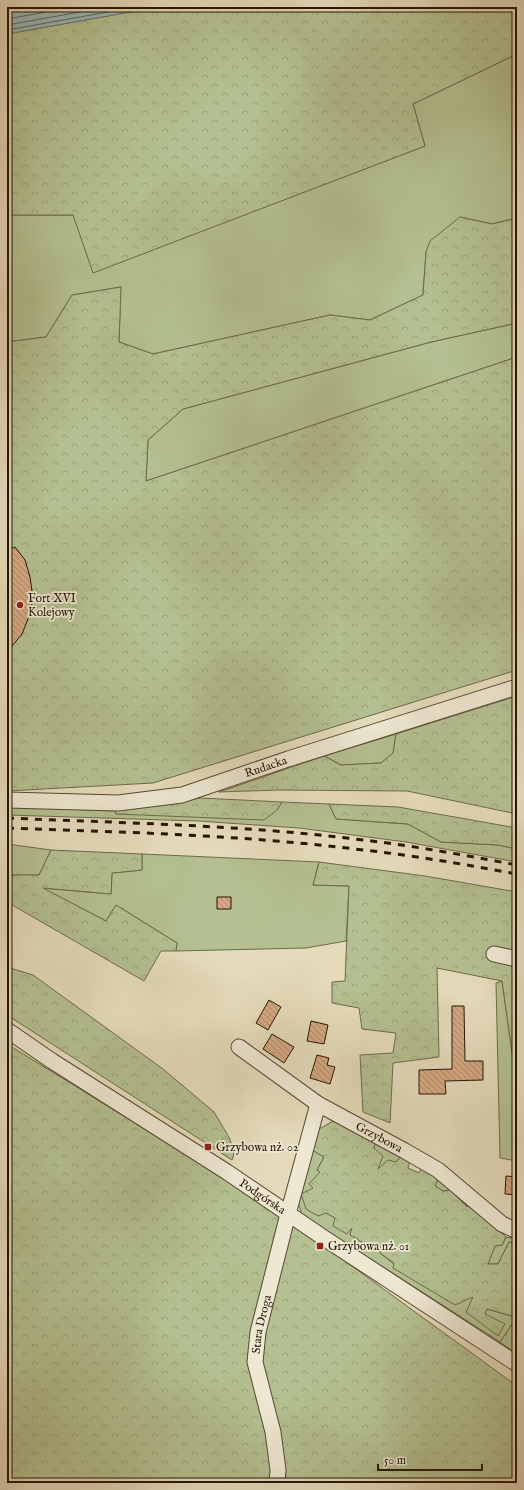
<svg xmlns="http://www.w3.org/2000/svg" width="524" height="1490" font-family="'IM FELL English',serif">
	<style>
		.grass { fill: #b4c091; stroke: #6d6a4a }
		.forest { fill: url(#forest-crowns); stroke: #6d6a4a }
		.water { fill: #98b9b9; stroke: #6a7770 }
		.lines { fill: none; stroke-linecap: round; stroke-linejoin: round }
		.shore { stroke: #5f665e; stroke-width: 1 }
		.building { fill: url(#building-back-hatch); stroke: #261403 }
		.street-casing { stroke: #564631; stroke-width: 17 }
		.street { stroke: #eee8d3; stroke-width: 15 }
		.rail { stroke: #261403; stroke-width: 3; stroke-dasharray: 7 7; stroke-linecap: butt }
		.poi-dot { fill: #8f2418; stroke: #eee8d3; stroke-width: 1.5 }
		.labels { text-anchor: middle; stroke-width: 3.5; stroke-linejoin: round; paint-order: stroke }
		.poi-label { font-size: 12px; fill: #261403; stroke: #eee8d3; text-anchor: start }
		.street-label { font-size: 12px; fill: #261403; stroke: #eee8d3 }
	</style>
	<defs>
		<pattern id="forest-crowns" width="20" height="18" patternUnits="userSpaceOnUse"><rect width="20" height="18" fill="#b4c091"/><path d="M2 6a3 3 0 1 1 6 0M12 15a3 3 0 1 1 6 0" fill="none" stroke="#9ba47b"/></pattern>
		<pattern id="building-back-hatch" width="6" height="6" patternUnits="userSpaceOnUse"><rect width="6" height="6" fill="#d4a882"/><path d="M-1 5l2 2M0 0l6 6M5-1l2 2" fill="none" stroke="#ac8868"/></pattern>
	</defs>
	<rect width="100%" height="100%" fill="#e5dbbb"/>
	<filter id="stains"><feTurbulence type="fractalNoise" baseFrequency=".005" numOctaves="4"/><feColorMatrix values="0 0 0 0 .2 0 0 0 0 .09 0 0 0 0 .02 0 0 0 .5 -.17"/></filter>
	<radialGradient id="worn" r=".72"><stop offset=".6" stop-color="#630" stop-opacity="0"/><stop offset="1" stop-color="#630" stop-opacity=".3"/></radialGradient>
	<path class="grass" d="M517,54v164l-25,6 -32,-7 -34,35 -3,43 -53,25 -40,-5 -177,39 -34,-12 2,-55 -49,8 -26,42 -39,5v-127h66l21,57 331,-126 -12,-42z
		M517,323v34l-371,124 2,-41 35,-31 248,-67z
		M396,734l-3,20 -12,9 -40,2 -17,-9z
		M282,802l47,2 7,15 72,5 33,18 57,3 19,4v13l-111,-20 -107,-14 -101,-7 -191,-6v-8l108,4 1,3h12l149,-4z
		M7,844l44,6 -12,25h-32z
		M142,854l177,8 -6,23 36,1 -3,55 -40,7 -130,3 1,-8 -61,-38 -10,16 -64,-33 69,6 1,-21 30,-3z
		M502,981l12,85 3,1v94l-17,-3 -4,-175z
		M376,1141l25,15 -5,6 -18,8 -4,-22z
		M312,1150l12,7 -7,13 3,2 -6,16 12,25 54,31v9l14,11 79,33 12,17 2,-5 28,8 2,-5v10l-4,1 -13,19 -198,-127 -4,-13z
		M439,1177l32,27 -3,3 -18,-17 -7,1 -8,-5z
		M506,1237l11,2v5l-8,-2 -11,22h-11l8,-18 7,-1z"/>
	<path class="forest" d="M158,7h359v47l-104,50 12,42 -332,127 -20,-58h-66v-181z
		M460,217l32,7 25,-6v105l-86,19 -248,67 -35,31 -2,41 371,-124v313l-364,113 -146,8v-449l39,-5 26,-42 49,-8 -2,55 34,12 177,-39 40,5 53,-25 3,-43 4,-11z
		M517,696v118l-110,-23 -128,-1 -60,2 105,-36 17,9 40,-2 12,-10 3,-19z
		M201,798l81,4 -5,8 -13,10 -148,-6 -1,-3z
		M329,804l69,3 119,21v21l-19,-4 -57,-3 -33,-18 -72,-5z
		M51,850l91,4v16l-30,3 -1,21 -68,-6 63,33 10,-16 61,38 -1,8h-15l-17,30 -137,-79v-27h32z
		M319,862l106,14 92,16v176h-3v-2l-12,-85 -65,-13 2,89 -46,6 -3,60 -27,-11 -3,-57 33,-2 3,-20 -34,-4 -3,-21 -27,-5v-21l13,-1 4,-95 -36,-1z
		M7,967l26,8 130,94 51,43 16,27 4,15 -2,6 -225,-145z
		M7,1044l261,161 249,181v97h-510z
		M333,1121l43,20 -2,7 9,8 -5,13 10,-9 8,2 5,-6 9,5 -2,7 11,5 4,-7 16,11 -4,9 8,5 7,-1 17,17 4,-3 35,33 -4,8 -7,1 -7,18h10l11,-22 8,2v68l-2,5 -28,-8 -2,5 20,10 -7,12 -32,-24 7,-15 -18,8 -62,-37 1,-5 -14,-10v-9l-8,4 -22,-13 2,-7 -5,6 -14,-8 2,-8 -9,-5 -8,3 -12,-7 -5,-15 12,-6 -4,-4 11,-12 -3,-2 7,-13 -12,-7 7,-21z
		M517,1322v32l-17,-12 13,-19z"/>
	<path class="water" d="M7,7h151l-151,27z"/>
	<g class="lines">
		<path class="shore" d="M7,19l67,-12
			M7,25l101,-18
			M7,30l129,-23"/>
	</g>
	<path class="building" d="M15,547l10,13 5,17 3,21 -3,16 -8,20 -15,18v-37l4,-22 -1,-14 -3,-10v-18z
		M217,897h14v12h-14z
		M269,1000l12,7 -13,23 -12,-7z
		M452,1006h12l1,55h18v19l-38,1 1,13h-27v-24l33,-1z
		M311,1021l17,4 -4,19 -17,-3z
		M272,1034l22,13 -10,16 -21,-14z
		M317,1055l12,3 -2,7 8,2 -5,17 -20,-6z
		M506,1176l11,1v18l-12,-1z"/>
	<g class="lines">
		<g class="street-casing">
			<g id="street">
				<path id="s1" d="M7,800l111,3 64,-8 106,-36 229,-72"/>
				<path d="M494,954l23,5"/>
				<path id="s2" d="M7,1030l45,31 175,111 97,66 193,126"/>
				<path id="s3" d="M239,1047l79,57 87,47 33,19 64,54 15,7"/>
				<path id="s4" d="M277,1483l1,-13 -5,-38 -18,-70 3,-30 30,-118 30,-110"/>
			</g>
		</g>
		<use href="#street" class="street"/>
		<path class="rail" d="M7,818c116,5 233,7 348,21 55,6 108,16 162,26
			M7,828c116,4 233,7 348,21 55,6 108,15 162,25"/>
	</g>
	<g class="poi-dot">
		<circle cx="20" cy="605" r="4"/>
		<rect x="204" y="1143" width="8" height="8" rx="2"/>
		<rect x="316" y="1242" width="8" height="8" rx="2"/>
	</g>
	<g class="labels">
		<g class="poi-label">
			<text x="28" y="602">Fort XVI<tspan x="28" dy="14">Kolejowy</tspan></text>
			<text x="216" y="1151">Grzybowa nż. 02</text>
			<text x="328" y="1250">Grzybowa nż. 01</text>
		</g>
		<g class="street-label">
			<text dy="4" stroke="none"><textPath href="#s1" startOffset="264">Rudacka</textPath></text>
			<text dy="4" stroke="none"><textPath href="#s3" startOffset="167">Grzybowa</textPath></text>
			<text dy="4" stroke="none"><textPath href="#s2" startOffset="305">Podgórska</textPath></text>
			<text dy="4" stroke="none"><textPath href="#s4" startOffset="162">Stara Droga</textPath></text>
		</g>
	</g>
	<rect width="524" height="1490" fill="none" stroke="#e5dbbb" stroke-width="24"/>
	<rect x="8" y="8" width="508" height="1474" fill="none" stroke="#261403" stroke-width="2"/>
	<rect x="12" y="12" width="500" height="1466" fill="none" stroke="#261403"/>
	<path d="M378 1464v6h104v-6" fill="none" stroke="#261403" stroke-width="2"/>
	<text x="384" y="1464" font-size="12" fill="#261403" stroke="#eee8d3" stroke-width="3" paint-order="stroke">50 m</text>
	<rect width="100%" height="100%" filter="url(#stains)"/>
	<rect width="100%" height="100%" fill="url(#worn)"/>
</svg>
